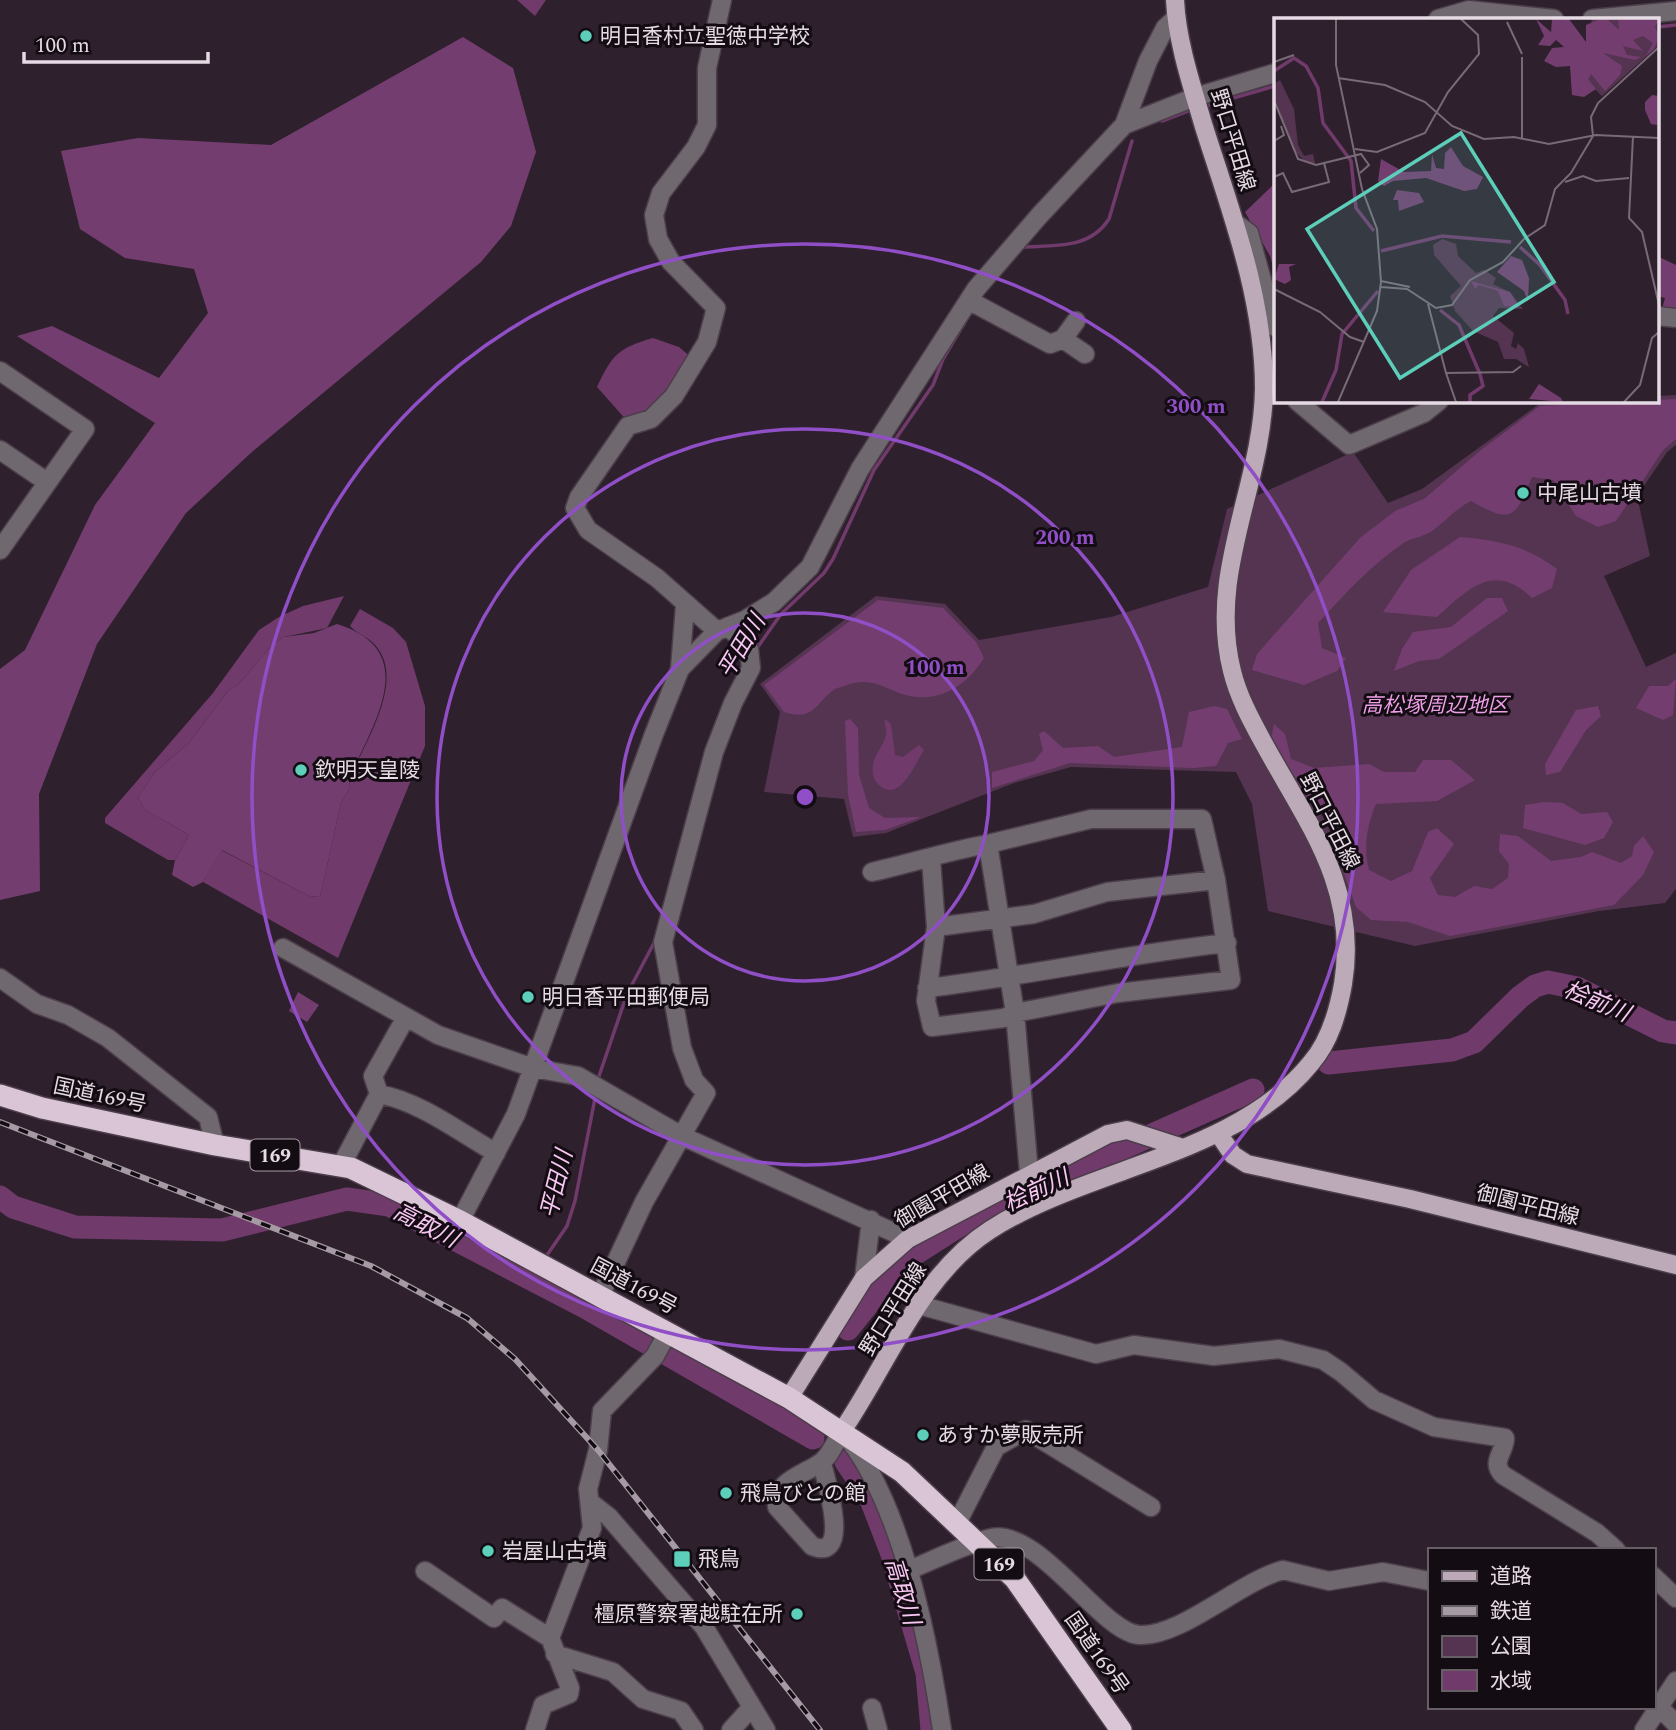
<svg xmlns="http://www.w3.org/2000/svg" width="1676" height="1730" font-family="Spectral,'Noto Sans JP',serif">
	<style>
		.green { fill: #553452 }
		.forest { fill: #733e6f }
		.water { fill: #703a6b }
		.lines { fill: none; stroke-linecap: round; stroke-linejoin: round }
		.stream { stroke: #703a6b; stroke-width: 3.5 }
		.river { stroke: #703a6b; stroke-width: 23 }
		.minor-casing { stroke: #4c3e4b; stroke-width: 21 }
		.major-casing { stroke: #4c3e4b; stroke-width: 21 }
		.highway-casing { stroke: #4c3e4b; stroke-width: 24 }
		.minor { stroke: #70686f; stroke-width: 18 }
		.major { stroke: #bcaab9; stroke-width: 18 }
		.highway { stroke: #dac5d7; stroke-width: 21 }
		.rail-casing { stroke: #a69aa5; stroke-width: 6 }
		.rail { stroke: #130c12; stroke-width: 3.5; stroke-dasharray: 10; stroke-linecap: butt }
		.ring { fill: none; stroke: #904fc6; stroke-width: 3.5 }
		.poi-dot { fill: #5cceba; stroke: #130c12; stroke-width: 2.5 }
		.labels { text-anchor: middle; stroke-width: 6; stroke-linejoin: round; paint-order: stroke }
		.shield { fill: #130c12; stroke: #a79da5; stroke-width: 2 }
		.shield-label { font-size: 19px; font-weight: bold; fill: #e6dbe4 }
		.poi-label { font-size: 21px; fill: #e6dbe4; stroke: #130c12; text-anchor: start }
		.street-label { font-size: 21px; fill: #e6dbe4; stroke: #130c12 }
		.park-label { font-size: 21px; font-style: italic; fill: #ed9ee6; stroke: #130c12 }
		.water-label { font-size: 23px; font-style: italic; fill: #f8c7f3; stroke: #130c12 }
		.inset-river { fill: none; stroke: #703a6b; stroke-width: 3.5 }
		.inset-road { fill: none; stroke: #786b77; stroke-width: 2 }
		.view { fill: #5cceba; fill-opacity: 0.15; stroke: #5cceba; stroke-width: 3.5 }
		.inset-edge { fill: none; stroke: #e6dbe4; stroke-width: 3.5 }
		.centre { fill: #904fc6; stroke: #130c12; stroke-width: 3.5 }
		.ring-label { font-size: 21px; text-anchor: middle; font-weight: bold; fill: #904fc6; stroke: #130c12; stroke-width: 6; stroke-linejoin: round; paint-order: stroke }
	</style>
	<rect width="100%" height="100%" fill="#2f202e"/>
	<path class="green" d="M1676,395v50l-9,7 -30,44 13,60 -46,20 42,91 30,-14v236l-11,14 -66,8 -184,35 -147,-35 -16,-107 -16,-32 -165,-5 -57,16 -128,50 -33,4 -9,-38 -80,-7 16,-80 -20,-28 116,-88 69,8 34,36 132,-23 97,-30 19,-78 126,-57 35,51 34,-14 117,-85 118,-3v-5z"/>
	<path class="forest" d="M463,37l50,31 23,84 -25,74 -30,36 -228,189 -67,62 -89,131 -58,150 1,97 -40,9v-231l25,-19 70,-145 60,-82 -138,-87 35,-10 107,52 49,-65 -14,-44 -69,-11 -45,-29 -19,-78 77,-13 133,7z
		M1275,183v90l-5,-17 -25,-44z
		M1657,256l19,9v44h-14l3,-11 -8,-2z
		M1676,399v40l-13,11 -47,71 -18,6 -22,-11 -23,-36 -21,-3c-17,42 -20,47 -61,24 -16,8 -25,20 -39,30 -9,6 -21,7 -30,13 -33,23 -57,50 -84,79l4,25 24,10 -9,13 -33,14 -52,-15 5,-16 103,-116 35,-27 29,-12 57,-49 59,-44z
		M1460,537c38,3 67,9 97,32l-5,19 -20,10c-38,-37 -64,-9 -95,19l-54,-5 28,-42z
		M1487,598h15l6,13 -69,48 -20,2 -25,10 8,-22 11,-17 38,-5z
		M878,600l65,8 33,34 8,16c-18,29 -47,47 -82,36 -20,-7 -30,-16 -52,-10 -4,2 -11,3 -15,5 -19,12 -19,33 -51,23l-20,-27z
		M337,624c87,27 35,101 12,155l1,9 -9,15 -21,94 -11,-1 -87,-46 -19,32 -10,5 -21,-12 3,-15 14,-25 -45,-26 -6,-12 17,-25 34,-29 39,-52 10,-6 35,-41 11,-7 30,-4z
		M1676,679l-3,36 -10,5 -27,-12 13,-22h19z
		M1214,706l13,3 15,30 -14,4 -12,23 -24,2 -122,-5 -78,25v-16l42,-11 9,-11 -4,-16 5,-3 19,17 35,-2 16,11 68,-10 7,-35z
		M1598,706l3,10 -15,14 -26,42 -14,3 -1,-11 31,-54z
		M850,719l8,9 1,47 10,33 16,10 36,-1 -36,13 -29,2 -8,-37 -3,-74z
		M1274,724l11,10 6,25 23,9 55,-4 15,8h31l8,-12h28l24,20 -38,21 -61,3c-9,21 -13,43 -7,66l22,11 21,-10 16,-39 9,-4 17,16 -24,34 8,17 17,2 19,-11 18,3 16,-11 1,-14 -10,-13 1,-17 18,2 33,25 30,-4 11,-5 29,11 11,-7 2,-10 9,-10 11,16 -11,23 -29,30 -164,31 -42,-14 -37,-2 -15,-13 -13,-36 7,-28 -30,-36 -23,-22 -26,-46z
		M1544,802l19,1 18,11 26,-2 6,10 -9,16 -19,7 -62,-17 2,-23z
		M298,992l21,13 -12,17 -18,-11z"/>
	<path class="water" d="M517,0h29l-11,16z
		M653,338l26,9 14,12 -31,45 -33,19 -32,-36c15,-32 21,-39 56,-49z
		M344,596l-17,32 -43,9 -11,7 -35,41 -10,6 -39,52 -34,29 -17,25 6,12 45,26 -14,25h-7l-63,-37v-5l108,-125 46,-63 20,-13 24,-11z
		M360,609l33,19 13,14 19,64v40l-87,212 -135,-76 18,-32 88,46 11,1 21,-94 9,-15 -1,-9c15,-34 57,-98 27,-133 -7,-9 -19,-12 -26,-20z
		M885,719l6,5 4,31 8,2 16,-12 5,5c-9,13 -24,54 -45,35 -6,-5 -7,-13 -6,-20 1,-11 11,-19 13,-30 1,-5 -2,-11 -1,-16z"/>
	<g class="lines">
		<path class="stream" d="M1657,27l19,-2
			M1209,105l66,-19
			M1162,121l26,-10
			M1021,247c33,-2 68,3 88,-28l23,-78
			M755,651l26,-37 43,-41 9,-14 41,-89 59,-85 10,-26 21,-35
			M597,1082l30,-88 28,-53
			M545,1258l22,-32 8,-25 21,-108
			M531,1279l6,-9"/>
		<path class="river" d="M1329,1063l123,-13 22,-8 46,-45 15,-11 13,-4 29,6 86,43 13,2
			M0,1197l13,10 62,20 147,3 125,-31 42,6 196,102 228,131
			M848,1329l45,-56 17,-16 50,-32 55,-29 238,-106
			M846,1462l24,35 22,57 35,119 5,57"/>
		<g class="minor-casing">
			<path id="minor" d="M1438,19l31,-9 85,9
				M1592,19l84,-8
				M1124,125l71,-28 80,-24
				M1235,223l14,10 26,94
				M970,301l80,43 13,-5 13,-18
				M1657,316l19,2
				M1063,339l22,15
				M0,371l85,58 -85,121
				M1297,401l52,44 75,-32 15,-12
				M0,450l47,32
				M717,631l-60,-53 -69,-48 -13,-22 4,-11 49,-71 23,-7 23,-23 33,-54 9,-34 -45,-46 -13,-23 -4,-24 7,-22 35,-46 11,-22v-57l15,-68
				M680,669l5,-64
				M931,859l5,68 -10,74 6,26 72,-9 11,-5 103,-20 113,-13 -15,-100 -14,-61h-111l-103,25 27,169 14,160
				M872,872c40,-9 76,-21 116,-28
				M936,927l98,-13 73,-22 109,-12
				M283,948l155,87 95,33 45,8 104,60 226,103
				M0,978l37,26 31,11 40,23 100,79 7,28
				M927,988c101,-12 199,-34 300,-45
				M406,1017l-33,59 6,18c42,8 80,38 117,59
				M341,1166l38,-72
				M460,1221l56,-107 138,-380 26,-65 37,-38 28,-11 29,-18 36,-35 50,-98 116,-180 63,-73 85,-91 24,-64 17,-33 11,-10
				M864,1278l7,-58
				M600,1296l44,-94 62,-109 -12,-13 -12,-32 -19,-106 51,-190 19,-49 18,-35 -2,-19 -4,-8 -18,-14
				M919,1305l177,49 38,-9 80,11 65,-7 44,11 18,12 33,28 60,27 71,11c0,14 -15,24 -2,37l94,58 19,17
				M822,1463c3,15 31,100 -10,83l-35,-39c-3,-26 26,-32 43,-44 9,-5 16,-22 22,-32 59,67 87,212 100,299
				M590,1502l19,15 95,110 62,103
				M957,1523l39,-76 30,-17 125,77
				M425,1571l69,47 8,-10 48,30
				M907,1571c27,-11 56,-26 84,-33 48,-10 110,94 148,97 40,3 102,-54 144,-65l46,11 54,-9 46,9
				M1653,1576l23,22
				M555,1654l58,18 30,27 38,12 13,19
				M1653,1701l23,23
				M872,1708l6,22
				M535,1730l8,-25 26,-11 1,-6 -20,-50 42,-110 -4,-39 10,-39 4,-39 53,-55 13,-24
				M731,1730l20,-22
				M1644,1730l32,-49"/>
		</g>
		<g class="major-casing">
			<path id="major" d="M1218,1133l15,22 14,9 163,35 266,66
				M789,1398l75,-120 44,-39 200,-105 19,-4 53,17
				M842,1431c46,-67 78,-156 148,-201 98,-63 246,-74 321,-167 19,-22 27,-51 32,-79 16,-97 -36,-161 -80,-242 -12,-22 -25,-46 -31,-71 -25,-99 31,-186 32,-283 0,-90 -33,-176 -60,-261 -12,-41 -27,-85 -29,-127"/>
		</g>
		<g class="highway-casing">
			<path id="highway" d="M0,1095l42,13 173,37 136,23 109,53 329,177 113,74 113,107 106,151"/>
		</g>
		<use href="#minor" class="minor"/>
		<use href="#major" class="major"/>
		<use href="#highway" class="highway"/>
		<g class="rail-casing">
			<path id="rail" d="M0,1122l371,144 96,52 48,41 83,91 222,280"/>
		</g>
		<use href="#rail" class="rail"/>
	</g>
	<g class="ring">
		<circle cx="805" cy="797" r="184"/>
		<circle cx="805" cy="797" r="368"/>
		<circle cx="805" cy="797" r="553"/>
	</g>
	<g class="poi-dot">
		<circle cx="586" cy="36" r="7"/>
		<circle cx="1523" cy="493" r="7"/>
		<circle cx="301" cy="770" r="7"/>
		<circle cx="528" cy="997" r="7"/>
		<circle cx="923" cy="1435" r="7"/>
		<circle cx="726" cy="1493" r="7"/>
		<circle cx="488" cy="1551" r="7"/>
		<rect x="673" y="1550" width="18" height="18" rx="3.5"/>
		<circle cx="797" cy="1614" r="7"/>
	</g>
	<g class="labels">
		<g class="shield">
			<rect x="250.5" y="1139.5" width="49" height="31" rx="5"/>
			<rect x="974.5" y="1548.5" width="49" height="31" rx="5"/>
		</g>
		<g class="shield-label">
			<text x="275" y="1162">169</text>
			<text x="999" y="1571">169</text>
		</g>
		<g class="poi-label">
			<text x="600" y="43">明日香村立聖徳中学校</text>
			<text x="1537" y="500">中尾山古墳</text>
			<text x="315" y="777">欽明天皇陵</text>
			<text x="542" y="1004">明日香平田郵便局</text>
			<text x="937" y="1442">あすか夢販売所</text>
			<text x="740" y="1500">飛鳥びとの館</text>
			<text x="502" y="1558">岩屋山古墳</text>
			<text x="698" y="1566">飛鳥</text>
			<text x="783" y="1621" text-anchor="end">橿原警察署越駐在所</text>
		</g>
		<g class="street-label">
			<text transform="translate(1233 140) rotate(73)" y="7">野口平田線</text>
			<text transform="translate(1330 821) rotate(63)" y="7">野口平田線</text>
			<text transform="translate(100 1095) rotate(12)" y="7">国道169号</text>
			<text transform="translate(942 1196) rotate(-30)" y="7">御園平田線</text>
			<text transform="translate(1528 1205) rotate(14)" y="7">御園平田線</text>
			<text transform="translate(634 1286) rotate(28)" y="7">国道169号</text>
			<text transform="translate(893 1309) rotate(-58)" y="7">野口平田線</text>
			<text transform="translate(1097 1653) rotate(55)" y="7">国道169号</text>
		</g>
		<g class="park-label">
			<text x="1435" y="712">高松塚周辺地区</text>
		</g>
		<g class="water-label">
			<text transform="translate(741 646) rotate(-59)" y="8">平田川</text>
			<text transform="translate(1597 1001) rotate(23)" y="8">桧前川</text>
			<text transform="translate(556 1184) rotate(-76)" y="8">平田川</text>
			<text transform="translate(1036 1190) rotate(-25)" y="8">桧前川</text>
			<text transform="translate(426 1225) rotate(27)" y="8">高取川</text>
			<text transform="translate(903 1591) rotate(73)" y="8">高取川</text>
		</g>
	</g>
	<g transform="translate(1274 18)">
		<rect width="385" height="385" fill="#2f202e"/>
		<path d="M318,1h67v26l-57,51 -7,-7 -5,3 -18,-38 14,-10zM6,62l14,29 4,36 6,11 9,-2 2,9h-8l-14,-13 -19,-55v-11zM168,221l14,5 2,12 18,17 8,-3 12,8 -3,6 17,8 13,17 -24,-1 -6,8 21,17 -3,13 5,3 2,-6 6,6 5,18 -13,-8h-12l-6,-17 -25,-11 -18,-20 -5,-15 11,-10 -27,-31 -1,-10z" fill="#553452"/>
		<path d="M262,1l15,13 1,-13h17l17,23v-17l12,-5 9,-1 12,11 -1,-11h41l-4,8 4,9 -5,13 -8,7 7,-13 -10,-7 -10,4 10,11 -20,-5 4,9 14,2 -6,3 -32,-7 19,13 -2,9 -15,16 -14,-17 -3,5 8,10 -12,8 -12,-2 -2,-29 -14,1 -12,-6 8,-13 12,-1 -8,-7 -6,6 -12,-1 6,-9zM378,77l7,1 -2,29 -6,-1 -6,-14v-8zM177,129l12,19 20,11 -6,12 -13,2 -38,-13 -33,3 -9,5 -6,-5 3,-22 23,13 27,-1 1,-17 4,14 8,1 1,-16zM123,172l22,3 5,9 -25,9 -1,-11h-5zM237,238l11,4 7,18 -1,24 -4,-11 -27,-19zM5,246h17l-7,3 2,13 -6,4 -11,-5zM197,263l39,11 9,15 -15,-1 -6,-15 -19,-6 -4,4zM265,366l22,14 2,4 -34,-3z" fill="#733e6f"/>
		<path class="inset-river" d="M0,53l20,-13 12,8 12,22 5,35 28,38 5,47 18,23M246,229l20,18 25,35 3,14M107,233l61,-15 69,6M166,292l19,15 21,49 3,12 -13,9v7M48,384l14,-32 6,-36 36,-43"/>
		<path class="inset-road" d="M62,1v46l26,124 15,40 4,53 -4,29 -39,91M233,4l15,32M0,44l20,-7M64,60l47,7 40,17 27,24 32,13 30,-2 35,7 47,-9 63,3M0,82l24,59 18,6 45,-11 8,11 -9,8M319,118l-2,-19 7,-14 61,-56M359,118l-4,82 13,14 17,73M248,120v-81M0,123l10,-6 -3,-9M81,131l22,3 48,-19 23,-41 31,-38 -1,-19 -17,-16M0,159l9,-4 9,19 37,-10 -5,-19M291,164l18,-6 13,5 33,-3M107,263l29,6M107,269l26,2 29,19 16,-3 18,-25 33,-18 21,-23 21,-14 10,-36 16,-16 22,-37M0,271l46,23 30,25 14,5M154,286l18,69 67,-1 8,-6M172,355l10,29M350,384l16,-17 12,-47 7,-6"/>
		<path class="view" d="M187,115l93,149 -154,96 -93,-149z"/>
		<rect width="385" height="385" class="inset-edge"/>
	</g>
	<circle cx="805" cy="797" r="10" class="centre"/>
	<g class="ring-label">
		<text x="1196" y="413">300 m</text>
		<text x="1065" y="544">200 m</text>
		<text x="935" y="674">100 m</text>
	</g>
	<rect x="1428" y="1548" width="228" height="161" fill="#130c12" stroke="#675f66" stroke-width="2"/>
	<rect x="1442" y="1571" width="35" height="10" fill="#bcaab9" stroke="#675f66" stroke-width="2"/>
	<text x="1490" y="1583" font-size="21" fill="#e6dbe4">道路</text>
	<rect x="1442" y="1606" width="35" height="10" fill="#a69aa5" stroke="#675f66" stroke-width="2"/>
	<text x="1490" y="1618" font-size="21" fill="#e6dbe4">鉄道</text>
	<rect x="1442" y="1636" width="35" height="21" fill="#553452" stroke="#675f66" stroke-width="2"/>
	<text x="1490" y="1653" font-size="21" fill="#e6dbe4">公園</text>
	<rect x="1442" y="1670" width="35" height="21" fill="#703a6b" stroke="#675f66" stroke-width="2"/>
	<text x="1490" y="1688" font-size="21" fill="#e6dbe4">水域</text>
	<path d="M24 52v10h184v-10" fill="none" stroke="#e6dbe4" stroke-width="3.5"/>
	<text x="35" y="52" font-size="21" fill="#e6dbe4" stroke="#130c12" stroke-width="5" paint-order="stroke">100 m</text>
</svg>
